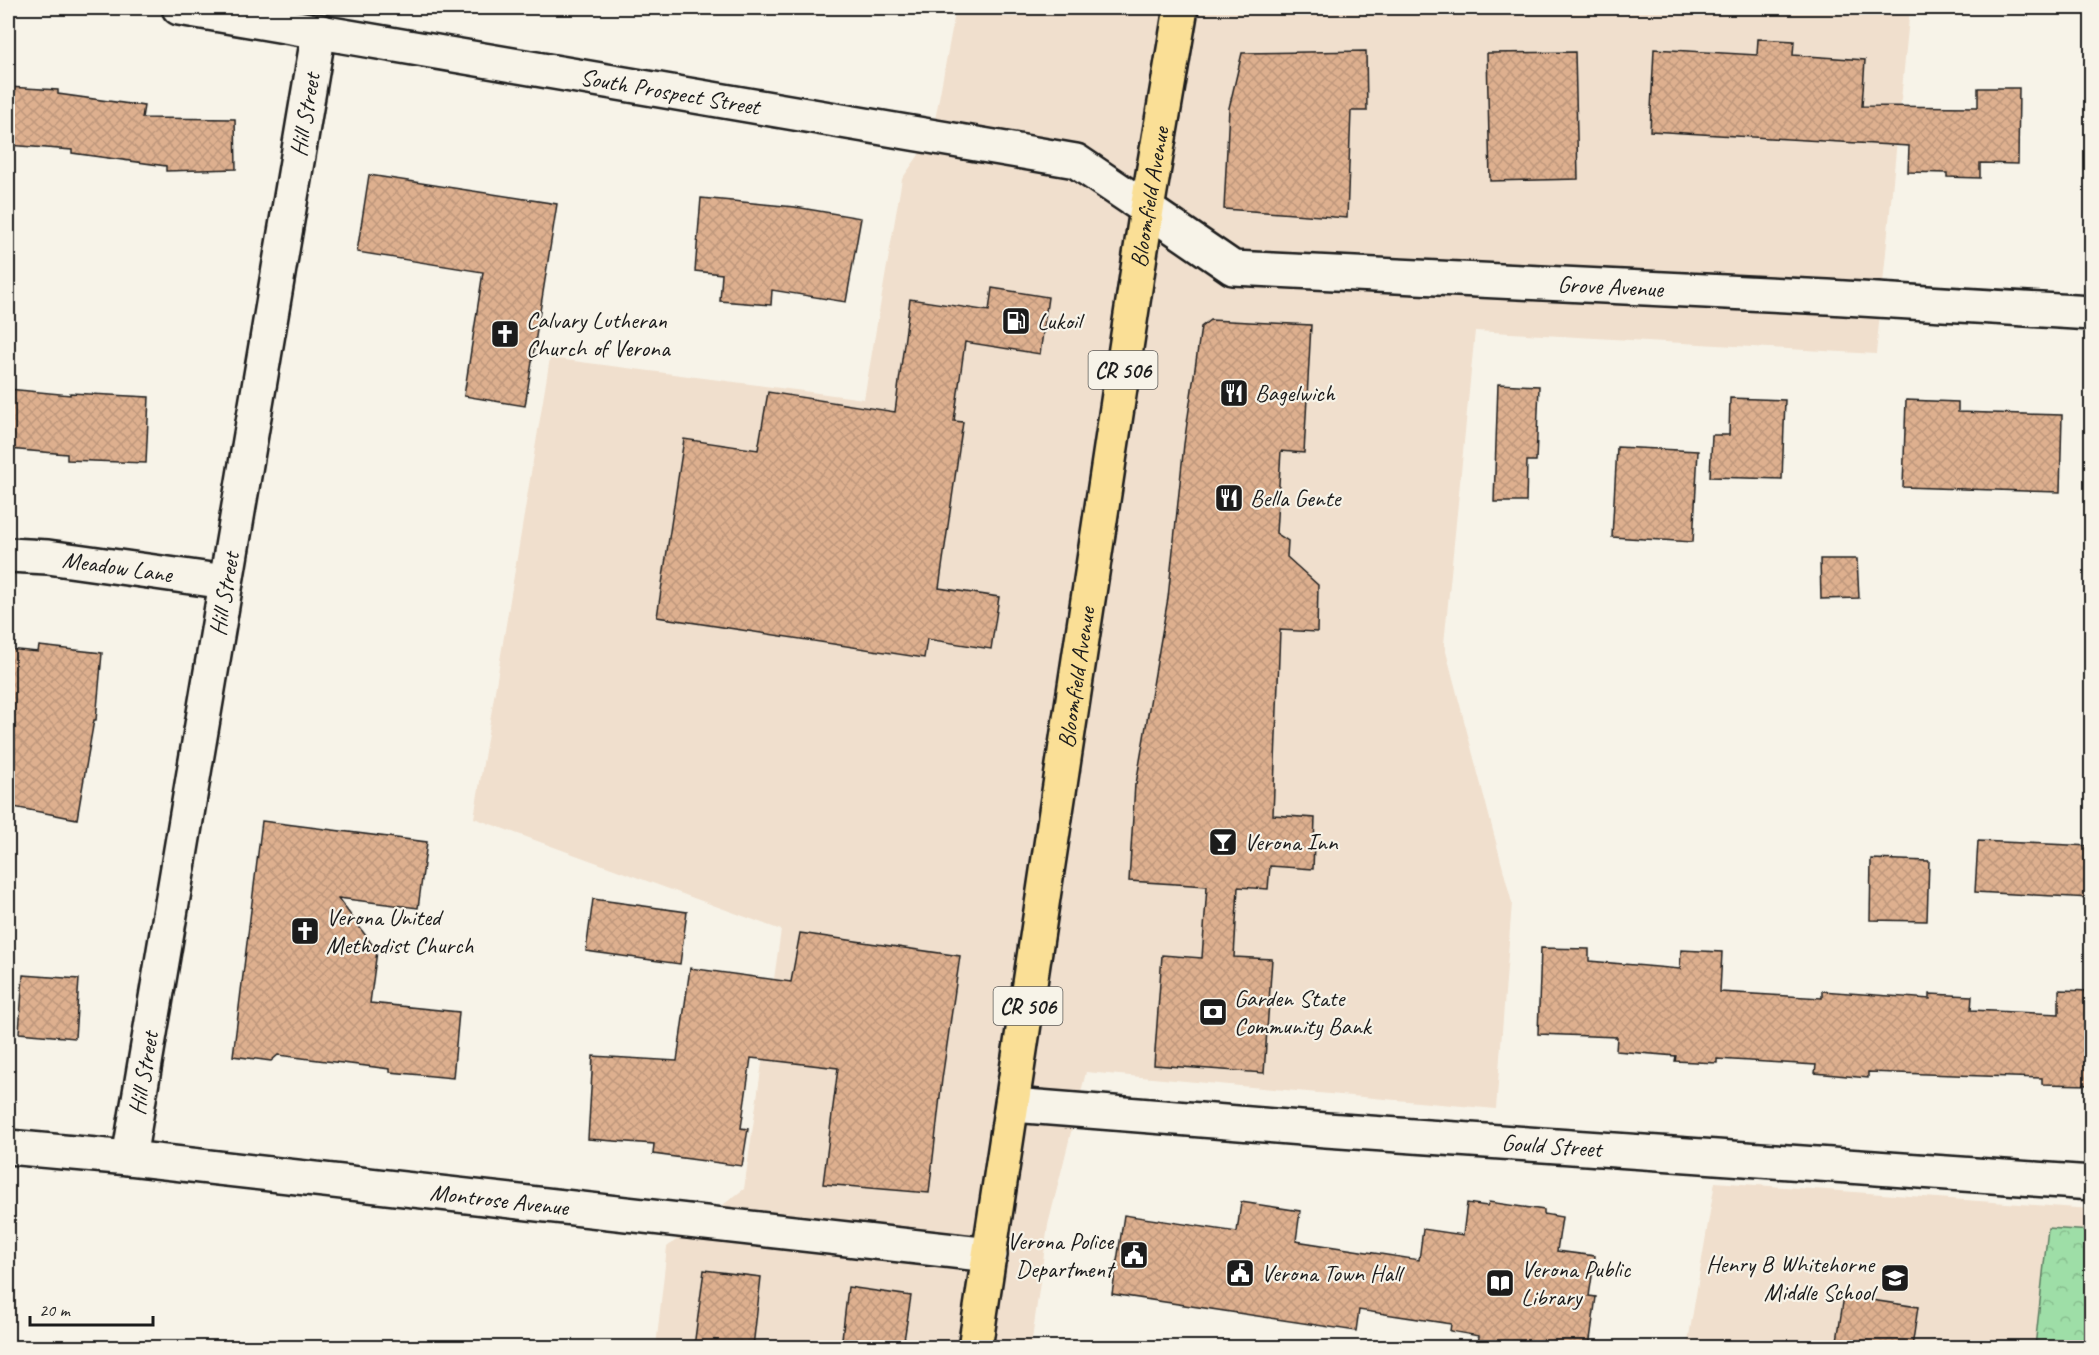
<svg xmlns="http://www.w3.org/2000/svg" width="2099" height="1355" font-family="Caveat,sans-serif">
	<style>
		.built { fill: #f0dfcd }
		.park { fill: url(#park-crowns); stroke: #5d7d62; stroke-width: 1.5 }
		.building { fill: url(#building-cross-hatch); stroke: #1c1c1c; stroke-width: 1.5 }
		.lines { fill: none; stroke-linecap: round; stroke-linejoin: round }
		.street-casing { stroke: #1c1c1c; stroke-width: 38 }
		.secondary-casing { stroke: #1c1c1c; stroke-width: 38 }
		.primary-casing { stroke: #1c1c1c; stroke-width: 38 }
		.street { stroke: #f7f3e8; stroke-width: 33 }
		.secondary { stroke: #f7f3e8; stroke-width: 33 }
		.primary { stroke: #fadf96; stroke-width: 33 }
		.labels { text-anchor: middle; stroke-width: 4.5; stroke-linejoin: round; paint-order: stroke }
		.shield { fill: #f7f3e8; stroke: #5e5c59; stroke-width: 1.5 }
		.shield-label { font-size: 22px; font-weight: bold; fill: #1c1c1c }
		.street-label { font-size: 24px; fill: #1c1c1c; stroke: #f7f3e8 }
		.poi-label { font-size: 24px; fill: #1c1c1c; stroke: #f7f3e8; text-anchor: start }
	</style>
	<defs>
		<pattern id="park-crowns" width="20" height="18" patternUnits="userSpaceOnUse" patternTransform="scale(1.5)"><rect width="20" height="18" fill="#9edea7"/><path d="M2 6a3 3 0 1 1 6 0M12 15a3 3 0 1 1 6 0" fill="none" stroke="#88be8f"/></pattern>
		<pattern id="building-cross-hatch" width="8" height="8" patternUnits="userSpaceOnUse" patternTransform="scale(1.5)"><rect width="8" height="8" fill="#deb08f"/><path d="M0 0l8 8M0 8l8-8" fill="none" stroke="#be977b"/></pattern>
	</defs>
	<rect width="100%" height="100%" fill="#f7f3e8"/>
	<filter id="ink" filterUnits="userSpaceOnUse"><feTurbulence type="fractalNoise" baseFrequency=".0167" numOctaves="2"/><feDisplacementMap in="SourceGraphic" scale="12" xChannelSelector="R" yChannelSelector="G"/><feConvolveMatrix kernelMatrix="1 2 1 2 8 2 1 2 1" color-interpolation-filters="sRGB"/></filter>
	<g filter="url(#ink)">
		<path class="built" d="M956,8h954l-34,346 -401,-23 -31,313 68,259 -16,206 -410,-37 -38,153 -17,122h-375l11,-100 77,-58 37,-259 -307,-112 76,-460 314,41 38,-220 30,-43z
			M1715,1182l376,27v138l-404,1z"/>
		<path class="park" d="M2048,1228l43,3v116h-56z"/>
		<path class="building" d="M1758,39l36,2 -1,14 72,5 -3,46 116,1v-19h41l-1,76 -38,-1v15l-33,-1v-4l-39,-1 1,-26 -259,-15 4,-82 103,6z
			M1366,51l1,60h-16l-4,107 -123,-9 5,-101 13,-55z
			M1575,52l3,127 -88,2 -3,-128z
			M8,87l50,3v4l86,12 -2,12 93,1 1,50 -70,2v-5l-94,-13v-3l-64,-5z
			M369,175l188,29 -32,202 -61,-10 19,-124 -126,-20z
			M701,198l94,9 66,11 -15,84 -74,-12 -1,15 -51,-4 2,-27 -27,-3z
			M992,288l56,9 -8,57 -75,-12 -11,79 9,1 -24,166 60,9 -8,52 -64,-10 -3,19 -267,-41 27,-178 74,11 10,-58 127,20 15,-113 79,12z
			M1210,320l101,5 -7,128 -23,-2 -5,82 12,8 -1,16 31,28 -1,47 -37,-2 -7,185 42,3 -2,51 -43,-3 -2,23 -30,-2 -4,70 38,2 -8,114 -110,-8 8,-110 40,3 5,-72 -78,-5 6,-97h1l32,-186 16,-154 17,-117z
			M1498,384l41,2 -3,75h-9l-1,41h-32z
			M8,389l62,6v-2l79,4 -3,66 -79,-3v-6l-59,-5z
			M1730,398l55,2 -3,79 -72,-2 2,-42h17z
			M1906,400l52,2v10l104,3 -2,77 -157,-5z
			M1617,447l81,4 -5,91 -81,-5z
			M1820,559h37l2,39 -38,1z
			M39,646l63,7 -6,67h-2l-17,99 -69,-13v-157l30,3z
			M262,821l165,21 -9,66 -80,-10 39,53 -7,52 89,9 -6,66 -63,-6v-3l-112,-14 -7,6 -38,-5z
			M1978,841l113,5v52l-116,-6z
			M1871,859l58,2 -2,60 -57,-1z
			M593,899l94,13 -7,52 -94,-13z
			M800,933l160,23 -18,123 -13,114 -106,-9 15,-116 -87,-10 -10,70 7,1 -6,37 -89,-12 1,-10 -66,-5 5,-83 84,5 13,-93 101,14z
			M1541,948l48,1v12l91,8 1,-19 41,2 -2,40 102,6v-7l108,8v-5l42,2 -1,14 88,4v-24l32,1v94l-49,-1v-6l-174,-6v6l-53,-5 1,-8 -99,-6v4l-42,-2 1,-5 -60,-5 1,-14 -79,-3z
			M23,975l56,4 -4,59 -56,-5z
			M1241,1202l59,9 -4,30 123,19 4,-31 40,6 4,-32 20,3 2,-4 55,8v4l18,3 -5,34 38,5 -6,40 7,1 -7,50h-26l-50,-6 -1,6h-34l1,-11 -29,-5 1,-7 -92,-14 -3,21 -244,-37 12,-79 113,17z
			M704,1270l57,7 -8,70h-59z
			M848,1287l63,9 -8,51h-62z
			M1844,1296l74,11 -6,40h-76z"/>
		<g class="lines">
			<g class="street-casing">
				<g id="street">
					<path id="s1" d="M179,8l897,153 71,48"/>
					<path id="s2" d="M8,555l40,2 178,25"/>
					<path id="s3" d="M1013,1105l313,25 766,53"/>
					<path id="s4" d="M8,1147l121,11 861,97"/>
					<path id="s5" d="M129,1158l190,-1127"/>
				</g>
			</g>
			<g class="secondary-casing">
				<g id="secondary">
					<path id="s6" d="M1147,209l86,59 595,29 264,16"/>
				</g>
			</g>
			<g class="primary-casing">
				<g id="primary">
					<path id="s7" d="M975,1348l172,-1139 34,-201"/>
				</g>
			</g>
			<use href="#street" class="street"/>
			<use href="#secondary" class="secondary"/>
			<use href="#primary" class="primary"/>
		</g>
	</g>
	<defs>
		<g id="fuel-square" transform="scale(1.5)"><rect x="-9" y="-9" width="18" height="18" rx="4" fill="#1c1c1c" stroke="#f7f3e8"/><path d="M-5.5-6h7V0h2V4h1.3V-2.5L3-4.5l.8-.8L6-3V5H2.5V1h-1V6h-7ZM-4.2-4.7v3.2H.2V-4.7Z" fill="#fff"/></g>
		<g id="church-square" transform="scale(1.5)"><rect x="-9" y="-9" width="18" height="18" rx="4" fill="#1c1c1c" stroke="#f7f3e8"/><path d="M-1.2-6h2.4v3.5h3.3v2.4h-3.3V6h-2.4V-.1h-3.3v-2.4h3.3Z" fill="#fff"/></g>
		<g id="restaurant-square" transform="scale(1.5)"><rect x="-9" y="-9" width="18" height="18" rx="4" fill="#1c1c1c" stroke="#f7f3e8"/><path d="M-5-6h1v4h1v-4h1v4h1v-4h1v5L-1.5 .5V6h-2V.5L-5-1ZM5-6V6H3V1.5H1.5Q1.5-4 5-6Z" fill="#fff"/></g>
		<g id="bar-square" transform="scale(1.5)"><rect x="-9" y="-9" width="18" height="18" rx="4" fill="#1c1c1c" stroke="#f7f3e8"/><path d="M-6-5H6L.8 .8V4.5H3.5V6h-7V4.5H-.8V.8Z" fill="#fff"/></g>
		<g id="bank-square" transform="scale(1.5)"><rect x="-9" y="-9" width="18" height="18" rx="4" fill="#1c1c1c" stroke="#f7f3e8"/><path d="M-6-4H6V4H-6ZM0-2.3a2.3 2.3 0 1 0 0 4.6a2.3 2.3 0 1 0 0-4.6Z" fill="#fff"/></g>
		<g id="civic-square" transform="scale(1.5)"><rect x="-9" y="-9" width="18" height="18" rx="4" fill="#1c1c1c" stroke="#f7f3e8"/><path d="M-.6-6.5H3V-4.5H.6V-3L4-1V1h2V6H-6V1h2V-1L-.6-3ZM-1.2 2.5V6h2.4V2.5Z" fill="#fff"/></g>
		<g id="school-square" transform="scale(1.5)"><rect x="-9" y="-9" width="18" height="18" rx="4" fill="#1c1c1c" stroke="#f7f3e8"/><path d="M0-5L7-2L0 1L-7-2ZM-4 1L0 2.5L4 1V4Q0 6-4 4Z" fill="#fff"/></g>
		<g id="library-square" transform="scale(1.5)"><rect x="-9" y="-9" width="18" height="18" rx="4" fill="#1c1c1c" stroke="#f7f3e8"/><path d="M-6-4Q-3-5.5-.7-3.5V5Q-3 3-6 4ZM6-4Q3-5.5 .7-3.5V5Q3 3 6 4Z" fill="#fff"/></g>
	</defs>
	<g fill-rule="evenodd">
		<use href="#fuel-square" x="1016" y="321"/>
		<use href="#church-square" x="505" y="334"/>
		<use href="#restaurant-square" x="1234" y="393"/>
		<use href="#restaurant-square" x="1229" y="498"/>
		<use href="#bar-square" x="1223" y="842"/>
		<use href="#church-square" x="305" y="931"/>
		<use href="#bank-square" x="1213" y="1012"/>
		<use href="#civic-square" x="1134" y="1255"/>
		<use href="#civic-square" x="1240" y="1273"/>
		<use href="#school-square" x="1895" y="1278"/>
		<use href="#library-square" x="1500" y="1283"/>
	</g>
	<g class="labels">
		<g class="shield">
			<rect x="1088.5" y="351" width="69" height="38" rx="4.5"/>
			<rect x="993.5" y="987" width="69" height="38" rx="4.5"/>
		</g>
		<g class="shield-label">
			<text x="1123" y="378">CR 506</text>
			<text x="1028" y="1014">CR 506</text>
		</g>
		<g class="street-label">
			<text dy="8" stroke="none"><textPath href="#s1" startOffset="498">South Prospect Street</textPath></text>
			<text dy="8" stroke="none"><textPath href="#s5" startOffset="1058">Hill Street</textPath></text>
			<text dy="8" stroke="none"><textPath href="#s7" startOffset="1164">Bloomfield Avenue</textPath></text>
			<text dy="8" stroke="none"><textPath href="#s6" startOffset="482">Grove Avenue</textPath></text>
			<text dy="8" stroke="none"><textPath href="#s2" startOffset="110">Meadow Lane</textPath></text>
			<text dy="8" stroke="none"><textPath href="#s5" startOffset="572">Hill Street</textPath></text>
			<text dy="8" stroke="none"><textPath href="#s7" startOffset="678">Bloomfield Avenue</textPath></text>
			<text dy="8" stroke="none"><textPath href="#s5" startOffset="86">Hill Street</textPath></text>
			<text dy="8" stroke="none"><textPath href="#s3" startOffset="540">Gould Street</textPath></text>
			<text dy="8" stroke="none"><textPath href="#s4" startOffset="494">Montrose Avenue</textPath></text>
		</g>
		<g class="poi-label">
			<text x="526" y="328">Calvary Lutheran<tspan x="526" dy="28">Church of Verona</tspan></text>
			<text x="1037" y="329">Lukoil</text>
			<text x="1255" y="401">Bagelwich</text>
			<text x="1250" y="506">Bella Gente</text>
			<text x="1244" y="850">Verona Inn</text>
			<text x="326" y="925">Verona United<tspan x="326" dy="28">Methodist Church</tspan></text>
			<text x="1234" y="1006">Garden State<tspan x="1234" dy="28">Community Bank</tspan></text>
			<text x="1113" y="1249" text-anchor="end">Verona Police<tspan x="1113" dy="28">Department</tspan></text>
			<text x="1874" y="1272" text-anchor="end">Henry B Whitehorne<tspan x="1874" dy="28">Middle School</tspan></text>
			<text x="1521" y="1277">Verona Public<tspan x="1521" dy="28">Library</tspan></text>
			<text x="1261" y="1281">Verona Town Hall</text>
		</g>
	</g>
	<rect width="2099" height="1355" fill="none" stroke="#f7f3e8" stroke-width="30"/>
	<rect x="15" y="15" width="2069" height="1325" fill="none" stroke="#1c1c1c" stroke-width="2" filter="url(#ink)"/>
	<path d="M30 1316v9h123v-9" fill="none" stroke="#1c1c1c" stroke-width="3"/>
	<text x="39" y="1316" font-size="18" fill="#1c1c1c" stroke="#f7f3e8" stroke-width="4.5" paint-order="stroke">20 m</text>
</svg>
